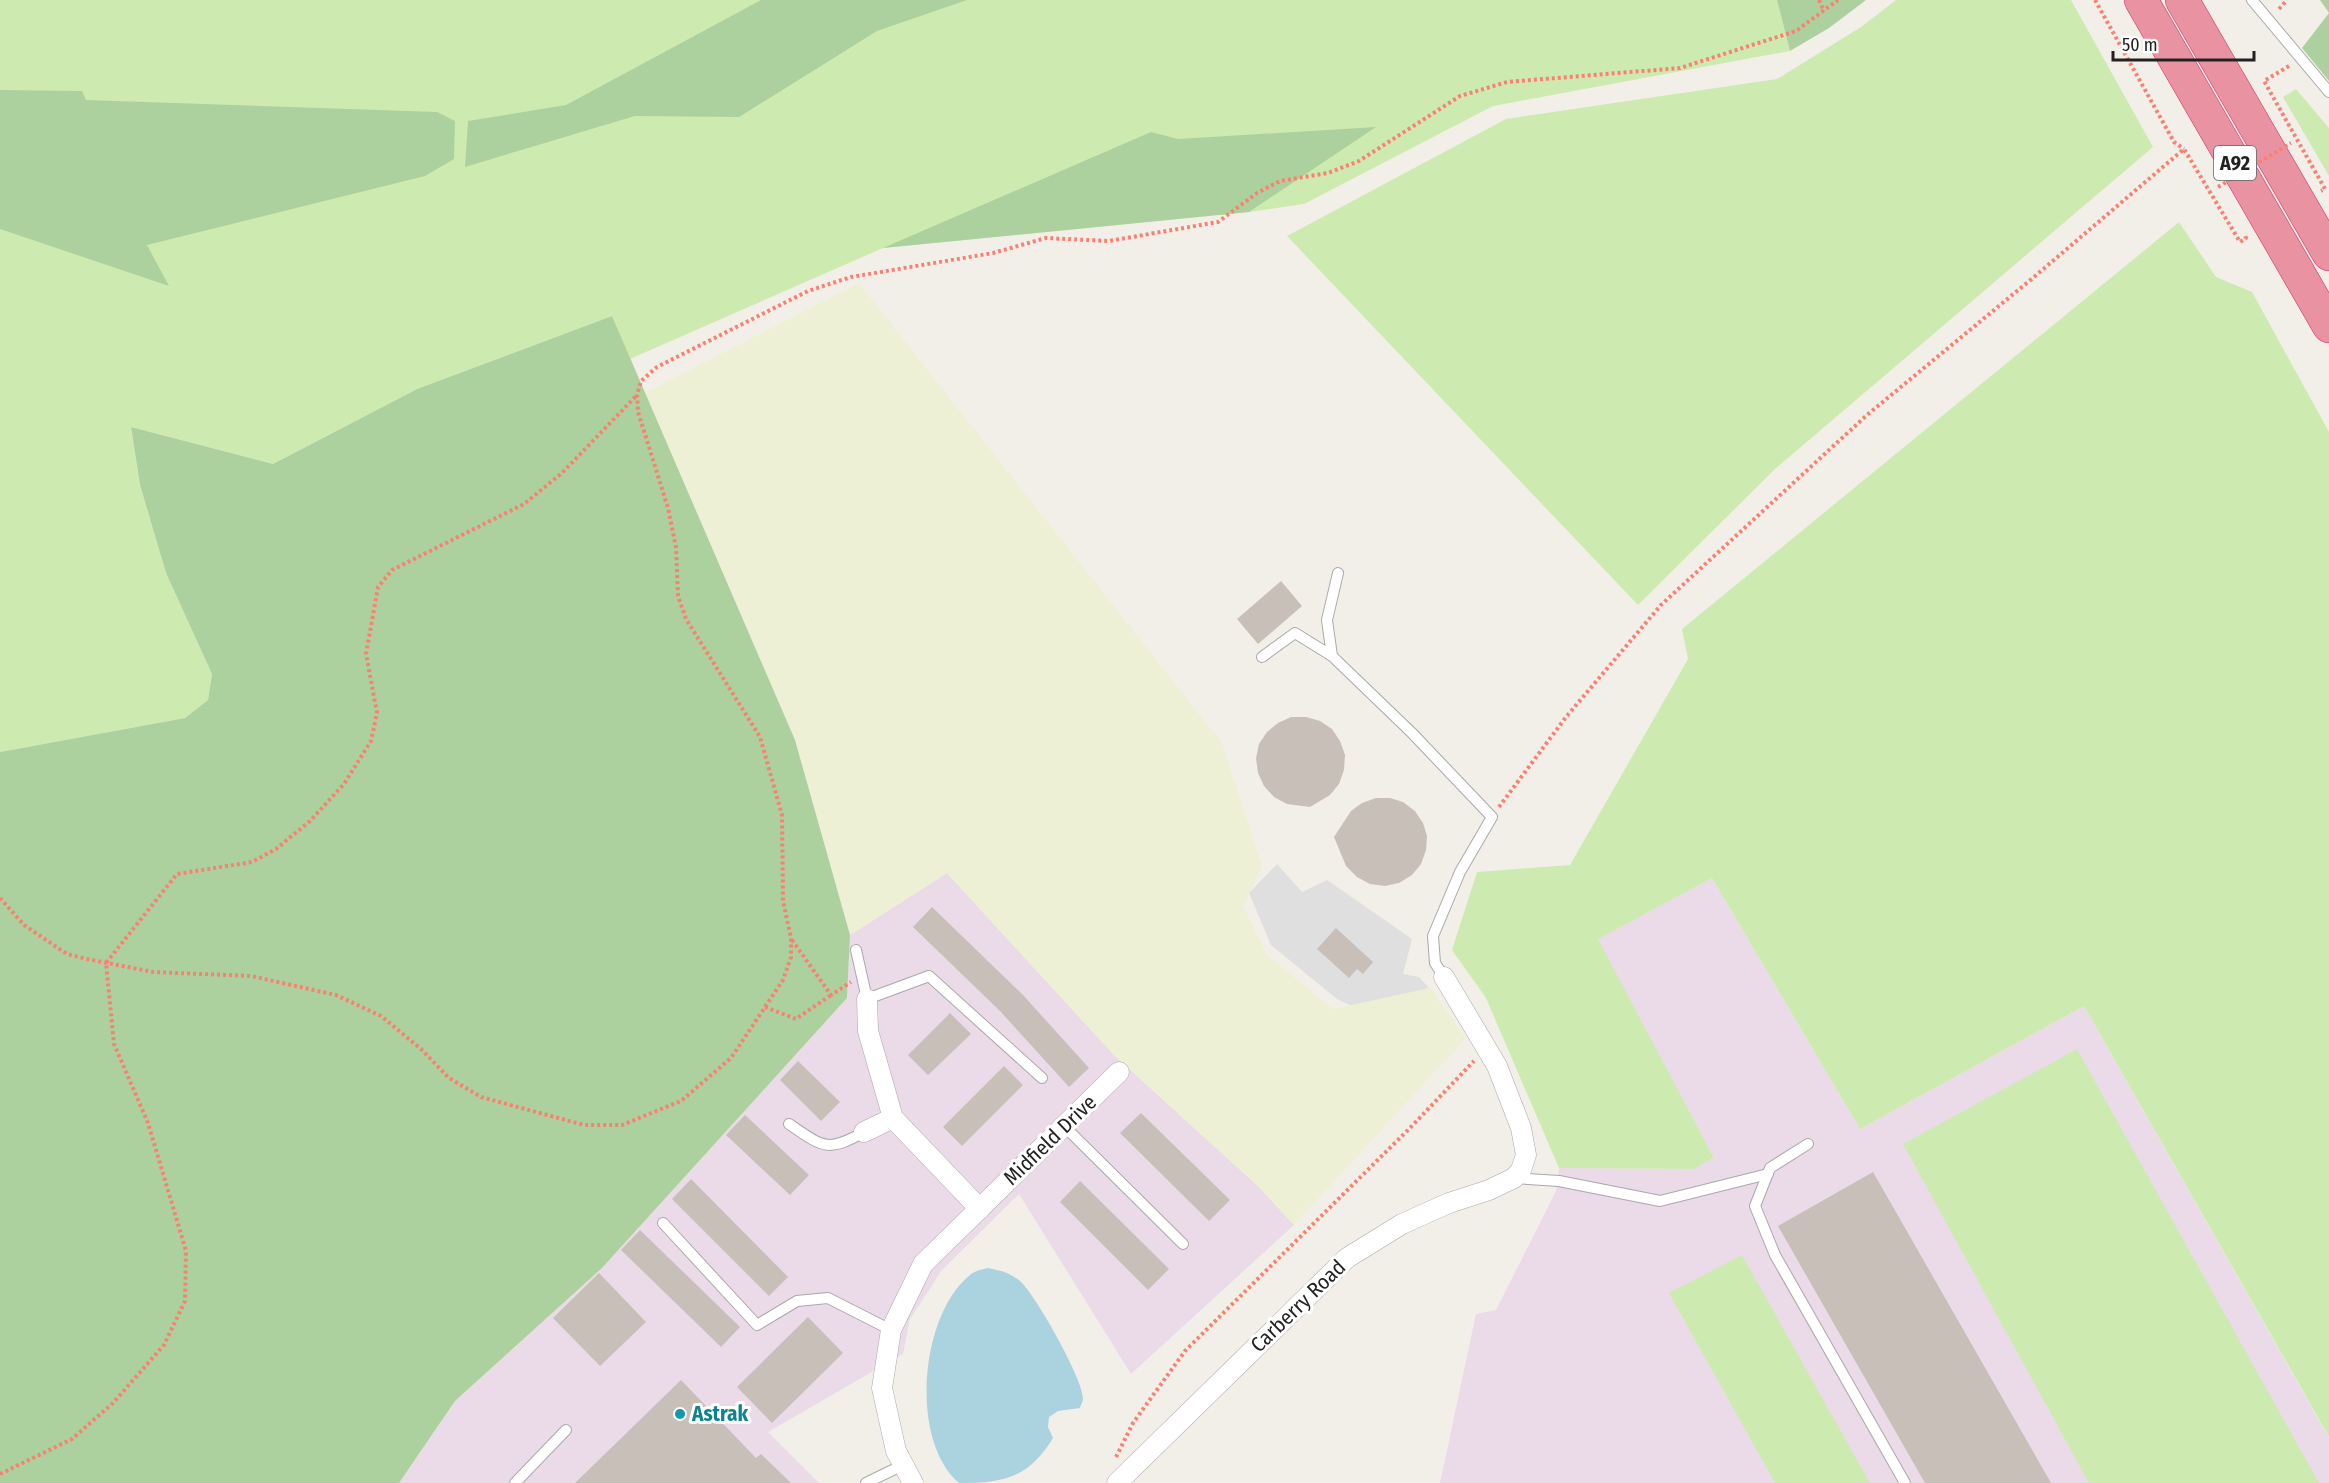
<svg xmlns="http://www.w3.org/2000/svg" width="2329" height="1483" font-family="'Fira Sans Condensed',sans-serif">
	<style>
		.residential { fill: #e0dfdf }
		.industrial { fill: #ebdbe8 }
		.farmland { fill: #eef0d5 }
		.grass { fill: #cdebb0 }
		.forest { fill: #add19e }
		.water { fill: #aad3df }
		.building { fill: #c7bfb8 }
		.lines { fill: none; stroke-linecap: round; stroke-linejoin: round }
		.lane-casing { stroke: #a9a9a9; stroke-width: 12 }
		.street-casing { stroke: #a9a9a9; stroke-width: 21 }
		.highway-casing { stroke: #dc2a67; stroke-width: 34 }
		.path { stroke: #fa8072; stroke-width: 4; stroke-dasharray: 3 3; stroke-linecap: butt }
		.lane { stroke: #fff; stroke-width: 10 }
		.street { stroke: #fff; stroke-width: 20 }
		.highway { stroke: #e892a2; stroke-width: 33 }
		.path-bridge { stroke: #fa8072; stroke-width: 4; stroke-dasharray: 3 3; stroke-linecap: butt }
		.culture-dot { fill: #0f9aa8; stroke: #fff; stroke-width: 2 }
		.labels { text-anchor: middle; stroke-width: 6; stroke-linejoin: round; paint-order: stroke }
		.shield { fill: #fff; stroke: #646464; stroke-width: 1.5 }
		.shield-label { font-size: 20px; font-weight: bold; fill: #222 }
		.street-label { font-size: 21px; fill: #222; stroke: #fff }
		.culture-label { font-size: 21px; font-weight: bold; fill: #0d838f; stroke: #fff; text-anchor: start }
	</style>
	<rect width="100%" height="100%" fill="#f2efe9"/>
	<path class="residential" d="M1277,864l25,28 25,-12 85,59 -9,35 16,3 10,11 -73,20 -19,-9 -66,-54 -22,-52z"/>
	<path class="industrial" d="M947,873l167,182 144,131 36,39 -163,149 -112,-180 -77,76 -32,49 -7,35 -135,78 51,51h-420l56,-82 147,-133 245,-270 3,-63z
		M1712,878l148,251 224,-123 245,432v45h-889l36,-169 20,-4 60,-119 3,-23 133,1 22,-11 -117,-219z"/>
	<path class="farmland" d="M859,283l363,460 40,123 -19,40 24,49 66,54 97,-21 36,50 -172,187 -36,-39 -144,-131 -167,-182 -97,62 -55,-195 -150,-347z"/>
	<path class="grass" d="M0,0h1777l13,51 -297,55 -189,98 -55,8 -366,36 -253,111 -18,-43 -195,73 -144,75 -142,-37 9,58 26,88 46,101 -4,26 -23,18 -185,34z
		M1896,0h175l82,147 -378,322 -137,136 -351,-369 219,-117 271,-40 84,-52z
		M2296,89l33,39v48l-46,-79z
		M2179,222l37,55 36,15 77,140v1005l-245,-431 -224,123 -148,-251 -114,61 116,219 -21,11 -134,-1 -73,-170 -34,-48 25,-78 93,-7 118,-206 -6,-30z
		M2077,1049l242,434h-230l-186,-339z
		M1742,1255l128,228h-95l-106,-190z"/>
	<path class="forest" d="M761,0h206l-90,31 -138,86 -104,-1 -170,51 3,-46 98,-16z
		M1777,0h89l-37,28 -39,23z
		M2320,0h9v81l-27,-33 27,-35z
		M0,90l82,1 4,9 351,12 18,9 -1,38 -29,17 -278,69 22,41 -169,-57z
		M1376,127l-127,85 -366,36 268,-116 27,7z
		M612,316l183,424 55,195 -3,63 -245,270 -147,133 -56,82h-399v-731l185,-34 23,-18 4,-26 -46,-101 -26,-88 -9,-58 142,37 144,-75z"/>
	<path class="water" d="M987,1268c13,2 24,5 34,14 15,14 62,97 62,116 0,4 -2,6 -3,10l-22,3 -9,6 -1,10 5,11c-24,40 -50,45 -94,45 -50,-43 -39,-168 11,-208 4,-4 11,-5 17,-7z"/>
	<path class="building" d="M1281,581l21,25 -44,38 -21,-25z
		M1291,717h15l14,4 12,8 8,12 5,14 -1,15 -5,14 -9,11 -20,12 -23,-3 -13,-7 -10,-11 -6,-13 -2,-15 3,-14 8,-12 11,-9z
		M1376,798h14l13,4 12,9 8,12 4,13 -1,14 -5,14 -9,11 -13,8 -14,3 -15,-2 -13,-7 -11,-11 -12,-29 17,-26 11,-8z
		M932,907l91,88 66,73 -20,19 -69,-76 -87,-84z
		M1336,928l37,34 -10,12 -6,-5 -8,9 -32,-29z
		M950,1013l21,21 -43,41 -20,-20z
		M798,1061l42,41 -19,19 -41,-41z
		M1004,1066l19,19 -61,61 -19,-19z
		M1141,1113l89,87 -21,21 -89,-88z
		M745,1115l64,60 -19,20 -64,-60z
		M1873,1172l178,311h-126l-147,-257z
		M691,1179l97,98 -19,19 -97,-97z
		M1080,1181l89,88 -21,21 -88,-88z
		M640,1230l100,97 -19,20 -100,-97z
		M599,1273l47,49 -46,44 -47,-48z
		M808,1317l35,36 -71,70 -35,-36z
		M681,1380l75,78 5,-4 30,29h-216z"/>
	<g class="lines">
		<g class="lane-casing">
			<path id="lane" d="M2252,0l77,92
				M1332,656l-5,-36 11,-47
				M1262,657l33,-24 37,23 80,77 80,84 -32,55 -27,64 2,27 9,14
				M856,950l11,49 62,-23 113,102
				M789,1124c34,23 38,29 75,8
				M1065,1127l118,117
				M1808,1144l-38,24 -15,38 20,49 130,228
				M1514,1178l45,3 101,20 108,-27
				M663,1223l94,102 40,-24 31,-3 63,32
				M515,1483l51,-53
				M866,1483l37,-18"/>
		</g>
		<g class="street-casing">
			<path id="street" d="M867,999l1,32 25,87 87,91
				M864,1132l29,-14
				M913,1483l-17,-32 -14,-63 9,-58 32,-66 196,-192
				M1117,1483l230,-225 55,-34 47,-21 40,-13 25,-12 7,-8 5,-15 -5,-27 -24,-62 -53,-89"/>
		</g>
		<g class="highway-casing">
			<path id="highway" d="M2141,0l188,326
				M2182,0l147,254"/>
		</g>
		<path class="path" d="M1819,0l5,11
			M2095,0l79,142 10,7
			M2279,9l8,-9
			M2289,66l-25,15 61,108 -4,2
			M1499,807l67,-90 95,-112 206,-190 167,-138 150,-128 56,93 6,-4 -1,-3
			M0,898l24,27 43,29 20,5 66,13 98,4 85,19 45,21 40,33 28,29 32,19 103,28h38l59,-24 50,-43 52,-78 8,-23v-19l-8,-37 -1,-86 -22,-78 -74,-118 -8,-23 -2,-49 -8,-39 -30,-96 -1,-17 4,-14 16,-14 151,-76 43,-14 142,-24 53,-15 63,3 109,-19 39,-29 23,-12 48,-8 31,-12 101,-65 47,-14 173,-14 116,-37 42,-31
			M792,940l39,55 20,-13
			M765,1007l31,12 35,-24
			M1116,1457l17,-34 52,-72 225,-223 64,-67
			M0,1474l72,-35 41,-36 51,-58 21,-44 1,-50 -38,-128 -34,-79 -8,-81 71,-89 75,-12 24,-13 34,-28 34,-37 27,-43 6,-28 -11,-59 12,-67 14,-17 132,-66 38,-31 75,-78"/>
		<use href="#lane" class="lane"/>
		<use href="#street" class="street"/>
		<use href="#highway" class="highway"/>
		<path class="path-bridge" d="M2218,187l73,-44"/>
	</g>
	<circle class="culture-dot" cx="680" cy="1414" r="6"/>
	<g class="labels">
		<rect class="shield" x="2214" y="146" width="42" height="34" rx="4.5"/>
		<g class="shield-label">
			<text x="2235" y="170">A92</text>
		</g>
		<g class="street-label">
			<text transform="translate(1050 1140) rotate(-44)" y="7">Midfield Drive</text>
			<text transform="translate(1298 1306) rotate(-44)" y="7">Carberry Road</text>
		</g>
		<g class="culture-label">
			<text x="692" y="1421">Astrak</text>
		</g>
	</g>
	<path d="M2113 51v9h141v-9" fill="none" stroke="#222222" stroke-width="3"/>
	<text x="2122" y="51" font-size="18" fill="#222222" stroke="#ffffff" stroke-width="4.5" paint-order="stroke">50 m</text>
</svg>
